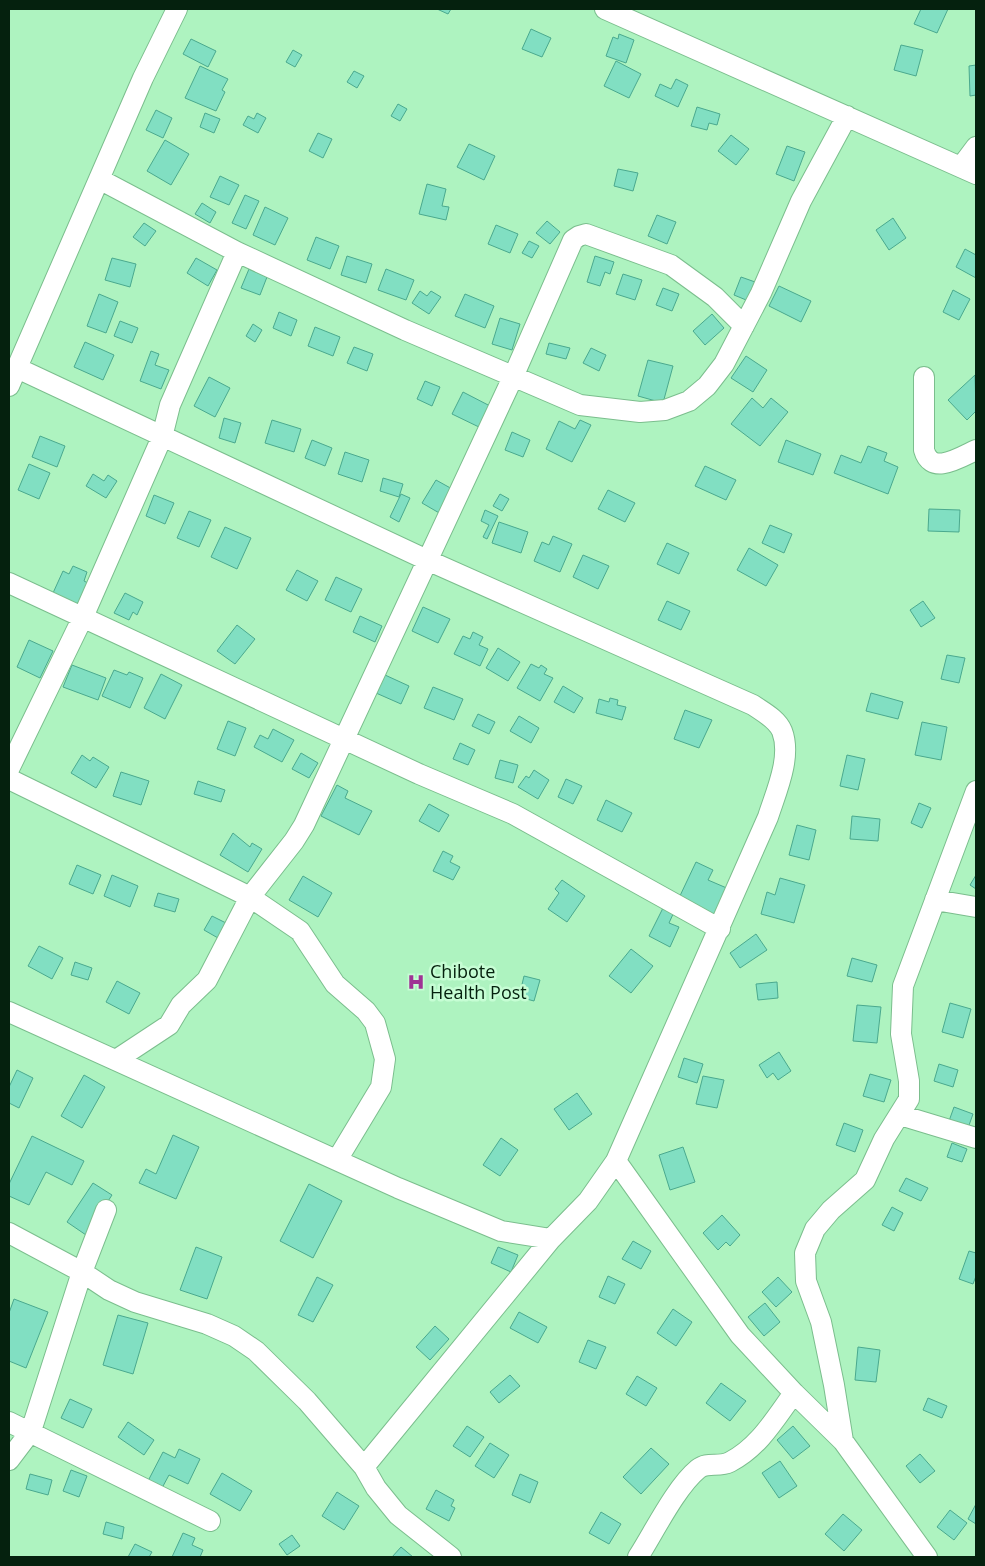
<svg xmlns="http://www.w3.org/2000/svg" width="985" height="1566" font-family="'Open Sans',sans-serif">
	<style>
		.building { fill: #81dfc2; stroke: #4aa98e }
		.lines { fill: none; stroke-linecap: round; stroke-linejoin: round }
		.street-casing { stroke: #7bbe8d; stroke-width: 22 }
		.street { stroke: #fff; stroke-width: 20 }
		.labels { text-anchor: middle; stroke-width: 5; stroke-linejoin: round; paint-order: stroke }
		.poi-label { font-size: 18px; fill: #05210e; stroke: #c6fdd4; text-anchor: start }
	</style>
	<rect width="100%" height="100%" fill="#aef3c0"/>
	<path class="building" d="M437,9h14l-3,5z
		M921,9h27l-11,24 -23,-9z
		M531,29l20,9 -9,19 -20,-8z
		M619,34l15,6 -8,23 -20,-7 7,-19 5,2z
		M191,39l25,12 -8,16 -25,-13z
		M901,45l22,5 -7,26 -22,-6z
		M293,50l9,5 -7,12 -9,-5z
		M616,61l25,13 -12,24 -25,-12z
		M976,65v30l-6,1 -1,-30z
		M200,66l28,13 -6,11 3,2 -9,19 -31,-13z
		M354,71l10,5 -7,12 -10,-6z
		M676,79l12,6 -10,22 -23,-11 5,-12 11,5z
		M398,104l9,5 -7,12 -9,-5z
		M697,107l23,7 -3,11 -8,-2 -2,7 -16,-4z
		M156,110l16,8 -9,20 -17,-8z
		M205,113l15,6 -6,14 -14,-6z
		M257,113l9,5 -8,15 -15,-8 5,-9 6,3z
		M318,133l14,6 -9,19 -14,-7z
		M731,135l18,14 -13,16 -18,-14z
		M165,140l24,14 -18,31 -24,-14z
		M469,144l26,12 -11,24 -27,-13z
		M787,146l18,6 -11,29 -18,-7z
		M618,169l20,4 -5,18 -19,-5z
		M220,176l19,9 -10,20 -19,-8z
		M427,184l19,5 -4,17 7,1 -3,13 -27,-6z
		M245,195l14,6 -13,28 -14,-6z
		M202,203l14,9 -6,11 -15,-9z
		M265,207l23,11 -13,27 -22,-10z
		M657,215l19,7 -9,22 -19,-8z
		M893,218l13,20 -17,12 -13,-20z
		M547,221l13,11 -10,12 -14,-11z
		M144,223l12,8 -11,15 -12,-9z
		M496,225l22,9 -8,19 -22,-9z
		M316,237l23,9 -9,23 -23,-9z
		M529,241l10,5 -7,12 -10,-5z
		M965,249l11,6v23l-20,-11z
		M347,256l25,8 -6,19 -25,-8z
		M595,256l19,6 -4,12 -5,-2 -5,14 -13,-4z
		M112,258l24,6 -6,23 -25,-7z
		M196,258l21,12 -9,16 -21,-13z
		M249,269l18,8 -7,18 -19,-7z
		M386,269l28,11 -8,20 -28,-10z
		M623,274l19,6 -7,20 -19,-6z
		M741,277l17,6 -7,19 -17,-7z
		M779,286l32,15 -10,21 -32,-16z
		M663,288l16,6 -7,17 -16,-6z
		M953,290l17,9 -11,21 -16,-8z
		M420,291l7,5 4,-5 10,6 -12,17 -17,-11z
		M99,294l19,8 -12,31 -19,-7z
		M465,294l29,12 -9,22 -30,-12z
		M279,312l18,8 -6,16 -18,-8z
		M712,314l12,14 -19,17 -12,-14z
		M500,318l20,6 -8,26 -20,-6z
		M120,321l18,7 -6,15 -18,-7z
		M253,324l9,6 -7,12 -9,-6z
		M315,327l25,10 -7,19 -25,-10z
		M85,342l29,13 -11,25 -29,-13z
		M549,343l21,5 -4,11 -20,-5z
		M354,347l19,7 -6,17 -20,-8z
		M591,348l15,7 -7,16 -16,-8z
		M151,351l8,3 -4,11 14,5 -8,19 -21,-8z
		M746,356l21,14 -14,22 -22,-14z
		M648,360l25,6 -10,37 -25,-7z
		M975,375l1,36 -9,9 -19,-20z
		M209,377l21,11 -15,29 -21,-11z
		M425,381l15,6 -8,19 -15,-7z
		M463,392l29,15 -11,21 -29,-14z
		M752,398l11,10 8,-10 17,14 -28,34 -29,-22z
		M224,418l17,5 -6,20 -16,-5z
		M272,420l29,9 -7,23 -29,-9z
		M580,420l11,5 -19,37 -26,-13 13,-28 16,8z
		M512,432l18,8 -7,17 -18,-7z
		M40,436l25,10 -8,21 -25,-10z
		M312,440l20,8 -7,18 -20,-8z
		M786,440l35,14 -8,21 -35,-13z
		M868,446l19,7 -3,8 14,6 -10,27 -54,-21 7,-18 20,8z
		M345,452l24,8 -7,22 -24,-8z
		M29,464l21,9 -11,26 -21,-9z
		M705,466l31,14 -10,20 -31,-14z
		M93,474l11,7 4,-6 9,6 -11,17 -20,-12z
		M383,478l20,6 -4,13 -19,-6z
		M436,480l18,10 -13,24 -19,-11z
		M608,490l27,13 -10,19 -27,-13z
		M401,494l9,4 -11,24 -9,-5z
		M500,494l9,5 -7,12 -9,-5z
		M154,495l20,8 -9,21 -19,-8z
		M929,509l31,1 -1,22 -31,-1z
		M485,510l13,6 -11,23 -4,-2 6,-12 -8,-4z
		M189,511l22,9 -12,27 -22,-9z
		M499,522l29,10 -7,21 -29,-10z
		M770,525l22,9 -8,19 -22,-10z
		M225,527l26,11 -14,31 -26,-12z
		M553,536l19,8 -12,28 -26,-11 8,-19 7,3z
		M667,543l22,10 -10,21 -22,-10z
		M749,548l29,17 -12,21 -29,-16z
		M583,555l26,11 -11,23 -25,-12z
		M73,566l14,6 -3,9 4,2 -9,22 -26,-12 10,-22 6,3z
		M297,570l21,11 -11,20 -21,-11z
		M336,577l26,12 -11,23 -26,-12z
		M125,593l18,9 -6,13 -4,-3 -4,8 -15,-7z
		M667,601l23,10 -9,19 -23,-10z
		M923,601l12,17 -14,9 -11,-17z
		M423,607l27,12 -12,24 -26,-12z
		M360,616l22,10 -7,16 -22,-10z
		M237,625l18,14 -20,25 -18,-13z
		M473,632l10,5 -4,8 9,4 -8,17 -26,-12 9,-18 7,3z
		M29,640l24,11 -13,27 -23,-11z
		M498,648l22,14 -12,19 -22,-13z
		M947,655l18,3 -6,25 -18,-4z
		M531,664l8,4 2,-3 6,4 -3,5 9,4 -13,23 -23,-13z
		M72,665l34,13 -8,22 -35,-13z
		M114,670l13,5 2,-3 14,6 -13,30 -28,-12z
		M161,674l21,11 -17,34 -21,-11z
		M385,675l24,11 -8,18 -25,-11z
		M563,686l20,12 -9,15 -20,-11z
		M433,687l30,12 -9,21 -30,-12z
		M871,693l32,9 -5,17 -32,-8z
		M610,698l8,2 -1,5 9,2 -4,13 -26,-7 3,-14 10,3z
		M685,710l27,10 -13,28 -25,-9z
		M478,714l17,8 -6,12 -17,-8z
		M519,716l20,12 -8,15 -21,-12z
		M228,721l18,7 -11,28 -18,-7z
		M922,722l25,5 -6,33 -26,-5z
		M273,729l21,11 -12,22 -28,-15 6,-12 8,4z
		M460,743l15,7 -7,15 -15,-6z
		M301,753l17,10 -9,15 -17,-9z
		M82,755l8,6 3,-4 16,10 -13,21 -25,-15z
		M847,755l18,4 -7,31 -18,-4z
		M500,760l18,5 -5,18 -18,-5z
		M534,770l15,10 -11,19 -20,-12 8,-11 3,2z
		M121,772l28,9 -8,24 -28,-9z
		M566,779l16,7 -9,18 -15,-7z
		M198,781l27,9 -4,12 -27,-8z
		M337,785l11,6 -3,7 27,13 -13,24 -38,-19z
		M606,800l26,13 -10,19 -25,-12z
		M919,803l12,5 -9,20 -11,-5z
		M429,804l20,11 -10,17 -20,-11z
		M852,816l28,3 -2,22 -28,-2z
		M797,825l19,5 -7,30 -20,-5z
		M233,833l17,14 2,-4 10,6 -14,23 -28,-17z
		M443,851l10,5 -3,6 10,5 -7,13 -20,-9z
		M696,862l17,8 -5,10 21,9 -14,29 -37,-18z
		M77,865l24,10 -8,19 -24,-10z
		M112,875l26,11 -8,21 -26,-11z
		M976,875v14l-6,-4z
		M303,876l29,17 -14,24 -29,-17z
		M780,878l25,7 -11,38 -33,-9 6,-22 8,3z
		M562,880l23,16 -18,26 -19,-13 11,-16 -4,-4z
		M158,893l21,6 -4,13 -21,-6z
		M663,908l11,4 -5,11 10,4 -9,20 -21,-11z
		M212,916l14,7 -8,15 -14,-8z
		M756,934l11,16 -27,18 -10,-15z
		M39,946l24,12 -11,21 -24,-13z
		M631,949l22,17 -22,27 -22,-17z
		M852,958l25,7 -5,17 -25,-6z
		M75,962l17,6 -4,12 -17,-5z
		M524,976l16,4 -6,21 -15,-4z
		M117,981l23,12 -11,21 -23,-12z
		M777,982l1,16 -20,2 -2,-16z
		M950,1003l21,6 -8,29 -21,-6z
		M857,1005l24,2 -4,36 -24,-2z
		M779,1052l12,19 -13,9 -5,-7 -6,5 -8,-13z
		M684,1058l19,6 -6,19 -19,-6z
		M939,1064l19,6 -5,17 -19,-6z
		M17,1070l16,8 -14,30 -10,-5v-16z
		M870,1074l21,6 -7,22 -21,-6z
		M84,1075l21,12 -23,41 -21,-12z
		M703,1076l21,4 -7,28 -21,-4z
		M577,1093l15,21 -23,16 -15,-21z
		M954,1107l19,7 -5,14 -19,-7z
		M844,1123l19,7 -8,22 -19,-7z
		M173,1135l26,12 -23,52 -37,-16 7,-14 10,5z
		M32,1136l52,25 -12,24 -26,-13 -17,33 -20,-9v-12z
		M501,1138l17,12 -18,26 -17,-11z
		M952,1143l15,6 -5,13 -15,-5z
		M683,1147l12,35 -25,8 -11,-35z
		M906,1178l22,10 -7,13 -22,-10z
		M93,1183l19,12 -26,40 -19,-13z
		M309,1184l33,17 -29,57 -33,-17z
		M892,1207l11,6 -9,18 -12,-6z
		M722,1215l18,20 -10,11 -4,-4 -8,8 -15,-17z
		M633,1241l18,10 -10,18 -19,-10z
		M196,1247l26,10 -15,42 -27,-9z
		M498,1247l20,8 -7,17 -20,-9z
		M969,1251l7,2v23l-3,8 -14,-5z
		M608,1276l17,8 -10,20 -16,-7z
		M317,1277l16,8 -20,37 -15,-7z
		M778,1277l14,15 -16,15 -14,-15z
		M14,1299l34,13 -22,56 -17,-7v-48z
		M765,1303l15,19 -16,14 -16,-19z
		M673,1309l19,13 -16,24 -19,-13z
		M519,1312l28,15 -9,16 -28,-15z
		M118,1315l30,8 -15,51 -30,-9z
		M435,1326l14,13 -19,21 -14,-13z
		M588,1340l18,7 -10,22 -17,-7z
		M858,1347l22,3 -4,32 -21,-2z
		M510,1375l10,11 -21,17 -9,-11z
		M637,1376l20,12 -11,18 -20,-12z
		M721,1383l25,18 -16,20 -24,-18z
		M928,1398l19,8 -5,12 -19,-8z
		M70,1399l22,10 -9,19 -22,-10z
		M128,1422l26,18 -10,15 -26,-18z
		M467,1426l17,11 -14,20 -17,-11z
		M793,1426l17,20 -17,13 -16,-19z
		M490,1443l19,12 -15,23 -19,-12z
		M651,1448l18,16 -28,30 -18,-17z
		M179,1449l21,10 -12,25 -19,-9 -7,13 -14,-7 15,-29 12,6z
		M920,1454l15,17 -15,12 -14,-17z
		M780,1461l17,25 -18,12 -17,-25z
		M71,1470l16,6 -8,21 -16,-6z
		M222,1473l30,18 -12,20 -30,-17z
		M30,1474l22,6 -4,15 -22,-6z
		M520,1474l18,8 -8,21 -18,-8z
		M436,1490l18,10 -3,6 4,2 -6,13 -23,-12z
		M337,1492l22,14 -15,24 -22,-14z
		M976,1504v20l-8,-5z
		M950,1510l17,13 -13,17 -17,-13z
		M601,1512l20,12 -12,20 -20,-11z
		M843,1514l19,16 -18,21 -19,-17z
		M106,1522l18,5 -2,12 -19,-5z
		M183,1533l12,5 -3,7 11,5 -3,7h-28z
		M292,1535l8,11 -13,9 -8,-11z
		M135,1544l17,8 -3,5h-21z
		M401,1547l12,10h-21z"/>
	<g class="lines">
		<g class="street-casing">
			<path id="street" d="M605,9l371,165
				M961,167l15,-20
				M99,179l138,73 168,78 175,75 60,7 25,-2 24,-9 18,-15 17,-22 37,-71 40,-92 46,-85
				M17,368l410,192 326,145c10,7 24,14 29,26 10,26 -6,61 -14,86l-152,344 -28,40 -37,38 -187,228
				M924,377v73c7,26 35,8 52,0
				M9,386l134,-308 34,-69
				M9,583l410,191 94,40 207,115
				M9,769l74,-152 79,-180 8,-32 67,-153
				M9,779l241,118 50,34 35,53 31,27 9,12 10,36 -4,28 -44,73
				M935,900l41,7
				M9,1012l389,176 103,43 50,8
				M116,1060l53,-35 12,-20 26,-25 43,-83 44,-56 10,-16 209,-448 60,-137 6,-4 7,-2 85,31 44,32 29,29
				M900,1115l76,23
				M616,1161l124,174 54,58 49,48 84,116
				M9,1233l73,39 27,18 26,12 72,22 27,12 22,15 51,50 57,66 12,21 22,27 53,42
				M9,1422l201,99
				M843,1441l-9,-56 -13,-63 -15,-41 -1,-28 10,-24 16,-19 34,-30 19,-41 25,-40v-18l-8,-47 2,-48 73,-195
				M9,1460l22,-29 51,-159 24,-62
				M638,1557c16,-25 38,-70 60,-88 10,-8 20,-1 32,-7 29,-15 45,-43 64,-69"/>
		</g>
		<use href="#street" class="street"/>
	</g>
	<defs>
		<g id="hospital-bare" transform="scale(1.35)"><path d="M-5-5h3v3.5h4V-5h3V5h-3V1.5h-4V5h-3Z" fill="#9f3394" stroke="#c6fdd4" stroke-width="2.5" paint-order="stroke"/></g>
	</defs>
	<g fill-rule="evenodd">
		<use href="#hospital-bare" x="416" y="982"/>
	</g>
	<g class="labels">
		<g class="poi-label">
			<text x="430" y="978">Chibote<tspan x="430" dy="21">Health Post</tspan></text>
		</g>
	</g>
	<rect width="985" height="1566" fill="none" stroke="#05210e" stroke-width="20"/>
</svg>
